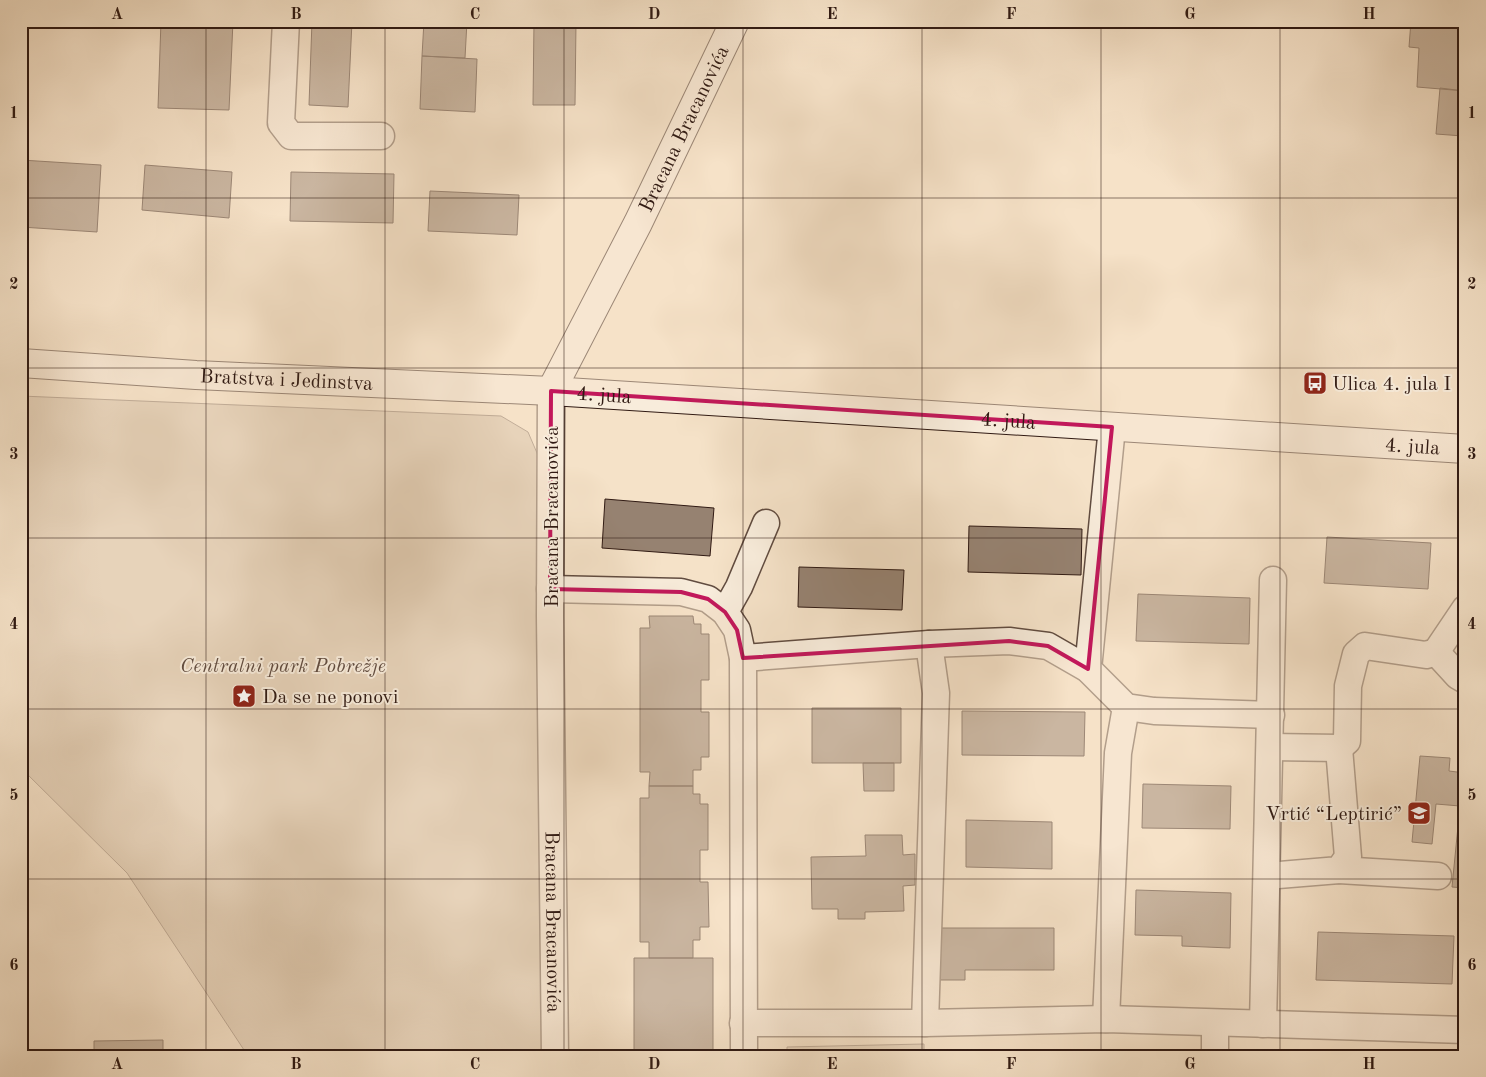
<svg xmlns="http://www.w3.org/2000/svg" width="1486" height="1077" font-family="'Old Standard TT',serif">
	<style>
		.green { fill: #d4c0a9; stroke: #826d5e }
		.building { fill: #968271; stroke: #301a13 }
		.lines { fill: none; stroke-linecap: round; stroke-linejoin: round }
		.minor-casing { stroke: #614c40; stroke-width: 29 }
		.secondary-casing { stroke: #301a13; stroke-width: 30 }
		.minor { stroke: #f8ecdb; stroke-width: 26 }
		.secondary { stroke: #f8ecdb; stroke-width: 28 }
		.marked { fill: none; stroke: #c2185b; stroke-width: 4; stroke-linejoin: round }
		.grid { fill: none; stroke: #301a13; stroke-width: 1; stroke-opacity: 0.55 }
		.labels { text-anchor: middle; stroke-width: 4; stroke-linejoin: round; paint-order: stroke }
		.street-label { font-size: 20px; fill: #301a13; stroke: #f8ecdb }
		.poi-label { font-size: 20px; fill: #301a13; stroke: #f8ecdb; text-anchor: start }
		.park-label { font-size: 20px; font-style: italic; fill: #614c40; stroke: #f8ecdb }
		.neatline { fill: none; stroke: #301a13; stroke-width: 2 }
		.grid-label { font-size: 16px; text-anchor: middle; font-weight: bold; fill: #301a13 }
	</style>
	<rect width="100%" height="100%" fill="#f5e2c8"/>
	<filter id="stains"><feTurbulence type="fractalNoise" baseFrequency=".004" numOctaves="4"/><feColorMatrix values="0 0 0 0 .2 0 0 0 0 .09 0 0 0 0 .02 0 0 0 .5 -.17"/></filter>
	<radialGradient id="worn" r=".72"><stop offset=".6" stop-color="#630" stop-opacity="0"/><stop offset="1" stop-color="#630" stop-opacity=".3"/></radialGradient>
	<path class="green" d="M21,396l480,20 27,16 15,35v589h-295l-121,-183 -106,-105z
		M924,1044v12h-137v-9z"/>
	<path class="building" d="M161,21h72l-4,89 -71,-2z
		M312,21h40l-4,86 -39,-2z
		M424,21h43l-2,37 -43,-2z
		M534,21h67l-25,1 -1,83h-42z
		M1411,21h54v70l-48,-4 2,-39 -10,-1z
		M422,56l55,3 -2,53 -55,-3z
		M1440,88l25,3v53h-2v-8l-27,-2z
		M21,160l80,5 -4,67 -76,-5z
		M145,165l87,7 -3,46 -87,-8z
		M291,172l103,2 -1,49 -103,-2z
		M430,191l89,4 -2,40 -89,-4z
		M605,499l109,9 -4,48 -108,-8z
		M969,526l113,3 -1,46 -113,-3z
		M1327,537l104,6 -3,46 -104,-6z
		M799,567l105,3 -2,40 -104,-3z
		M1138,594l112,4 -1,46 -113,-3z
		M649,616h44l1,8h7v10h8v46h-8v32h8v45h-8v13h-8v16h-44l1,-14h-10v-144h10z
		M812,708h89v55h-89z
		M962,711l123,1 -1,44 -122,-1z
		M1420,756l30,2 -1,13 16,2v115l-13,-1 8,-81 -24,-2 -4,40 -20,-2z
		M863,763h31v28h-30z
		M1143,784l88,2 -1,43 -88,-1z
		M649,786h44v8h7v10h8v46h-8v32h8l1,45h-9v13h-7v18h-44v-16h-9v-144h9z
		M966,820l86,2v47l-86,-2z
		M865,835h37l1,20 12,-1v31l-12,1 1,25 -39,1v7h-27v-10h-26l-1,-52 55,-1z
		M1136,890l95,3 -1,55 -48,-2v-10l-47,-1z
		M935,928h119v42h-89v10h-30z
		M1318,932l136,4 -2,48 -136,-4z
		M634,958h79v93h-79z
		M163,1040v16h-69v-15z
		M652,1051h44v5h-43z"/>
	<g class="lines">
		<g class="minor-casing">
			<g id="minor">
				<path d="M286,21l-5,102 10,13h90"/>
				<path id="s1" d="M551,391l-1,225 5,440"/>
				<path d="M550,589l131,3 27,7 17,13 12,18 6,28 1,398"/>
				<path d="M725,612l14,-25 27,-64"/>
				<path d="M1436,652l22,24 7,4"/>
				<path d="M743,658l186,-14 80,-3 39,5 40,23 38,38 28,4 117,4"/>
				<path d="M1088,669l24,-242"/>
				<path d="M1270,747l69,1 8,-7 1,-55 8,-32 9,-8 61,9 10,-3 29,-43"/>
				<path d="M1339,870l99,6"/>
				<path d="M1267,876l72,-6 9,-13 -9,-109"/>
				<path d="M1106,1019l12,-266 8,-46"/>
				<path d="M743,1023h182l181,-4 359,11"/>
				<path d="M925,1023l11,-330 -7,-49"/>
				<path d="M1215,1023v33"/>
				<path d="M1263,1024l10,-444"/>
			</g>
		</g>
		<g class="secondary-casing">
			<g id="secondary">
				<path id="s2" d="M21,363l175,12 355,16 914,58"/>
				<path id="s3" d="M551,391l87,-168 97,-202"/>
			</g>
		</g>
		<use href="#minor" class="minor"/>
		<use href="#secondary" class="secondary"/>
	</g>
	<path d="M0 0H1486V1077H0ZM551,391l561,36 -24,242 -40,-23 -39,-5 -266,17 -6,-28 -12,-18 -17,-13 -27,-7 -131,-3z" fill="#f5e2c8" fill-opacity=".55" fill-rule="evenodd"/>
	<path class="marked" d="M551,391l561,36 -24,242 -40,-23 -39,-5 -266,17 -6,-28 -12,-18 -17,-13 -27,-7 -131,-3z"/>
	<path class="grid" d="M206,21v1035M385,21v1035M564,21v1035M743,21v1035M922,21v1035M1101,21v1035M1280,21v1035M21,198h1444M21,368h1444M21,538h1444M21,709h1444M21,879h1444"/>
	<defs>
		<g id="bus-square" transform="scale(1.25)"><rect x="-9" y="-9" width="18" height="18" rx="4" fill="#8f2418" stroke="#f8ecdb"/><path d="M-5-6H5V4H4V6H2V4H-2V6H-4V4H-5ZM-3.5-4V0h7V-4ZM-3.5 1.2v1.5H-2V1.2ZM2 1.2v1.5H3.5V1.2Z" fill="#fff"/></g>
		<g id="sight-square" transform="scale(1.25)"><rect x="-9" y="-9" width="18" height="18" rx="4" fill="#8f2418" stroke="#f8ecdb"/><path d="M0-6L1.8-2.2L6-1.7L2.9 1.2L3.7 5.4L0 3.3L-3.7 5.4L-2.9 1.2L-6-1.7L-1.8-2.2Z" fill="#fff"/></g>
		<g id="school-square" transform="scale(1.25)"><rect x="-9" y="-9" width="18" height="18" rx="4" fill="#8f2418" stroke="#f8ecdb"/><path d="M0-5L7-2L0 1L-7-2ZM-4 1L0 2.5L4 1V4Q0 6-4 4Z" fill="#fff"/></g>
	</defs>
	<g fill-rule="evenodd">
		<use href="#bus-square" x="1315" y="383"/>
		<use href="#sight-square" x="244" y="696"/>
		<use href="#school-square" x="1419" y="813"/>
	</g>
	<g class="labels">
		<g class="street-label">
			<text dy="7" stroke="none"><textPath href="#s3" startOffset="294">Bracana Bracanovića</textPath></text>
			<text dy="7" stroke="none"><textPath href="#s2" startOffset="266">Bratstva i Jedinstva</textPath></text>
			<text dy="7" stroke="none"><textPath href="#s2" startOffset="584">4. jula</textPath></text>
			<text dy="7" stroke="none"><textPath href="#s2" startOffset="989">4. jula</textPath></text>
			<text dy="7" stroke="none"><textPath href="#s2" startOffset="1394">4. jula</textPath></text>
			<text transform="translate(551 517) rotate(-90)" y="7">Bracana Bracanovića</text>
			<text dy="7" stroke="none"><textPath href="#s1" startOffset="531">Bracana Bracanovića</textPath></text>
		</g>
		<g class="poi-label">
			<text x="1332" y="390">Ulica 4. jula I</text>
			<text x="262" y="703">Da se ne ponovi</text>
			<text x="1402" y="820" text-anchor="end">Vrtić “Leptirić”</text>
		</g>
		<g class="park-label">
			<text x="283" y="672">Centralni park Pobrežje</text>
		</g>
	</g>
	<rect width="1486" height="1077" fill="none" stroke="#f5e2c8" stroke-width="55"/>
	<rect x="28" y="28" width="1430" height="1022" class="neatline"/>
	<g class="grid-label">
		<text x="117" y="19">A</text>
		<text x="296" y="19">B</text>
		<text x="475" y="19">C</text>
		<text x="654" y="19">D</text>
		<text x="832" y="19">E</text>
		<text x="1011" y="19">F</text>
		<text x="1190" y="19">G</text>
		<text x="1369" y="19">H</text>
		<text x="14" y="118">1</text>
		<text x="1472" y="118">1</text>
		<text x="14" y="289">2</text>
		<text x="1472" y="289">2</text>
		<text x="14" y="459">3</text>
		<text x="1472" y="459">3</text>
		<text x="14" y="629">4</text>
		<text x="1472" y="629">4</text>
		<text x="14" y="800">5</text>
		<text x="1472" y="800">5</text>
		<text x="14" y="970">6</text>
		<text x="1472" y="970">6</text>
		<text x="117" y="1069">A</text>
		<text x="296" y="1069">B</text>
		<text x="475" y="1069">C</text>
		<text x="654" y="1069">D</text>
		<text x="832" y="1069">E</text>
		<text x="1011" y="1069">F</text>
		<text x="1190" y="1069">G</text>
		<text x="1369" y="1069">H</text>
	</g>
	<rect width="100%" height="100%" filter="url(#stains)"/>
	<rect width="100%" height="100%" fill="url(#worn)"/>
</svg>
